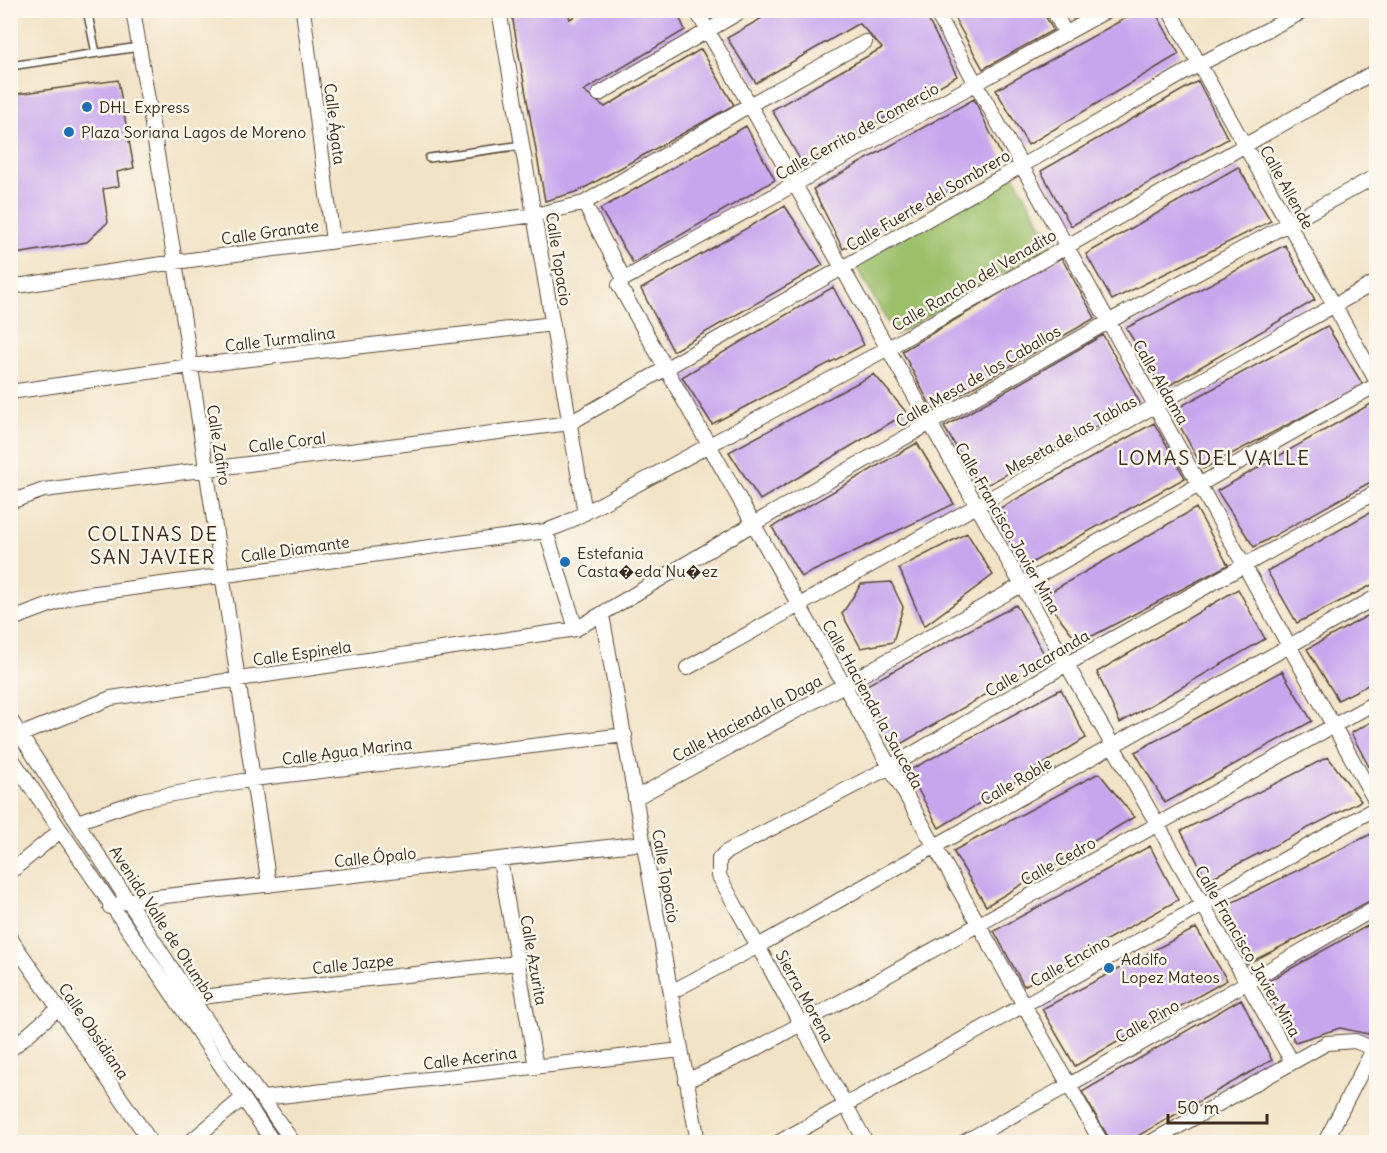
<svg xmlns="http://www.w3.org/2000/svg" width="1387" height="1153" font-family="Delius,sans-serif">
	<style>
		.green { fill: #9bc06b; stroke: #6b7544; stroke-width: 1.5 }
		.building { fill: #c8a6ed }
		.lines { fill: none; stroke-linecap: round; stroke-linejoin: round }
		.service-casing { stroke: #564637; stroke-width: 10 }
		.minor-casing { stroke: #564637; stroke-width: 16 }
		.service { stroke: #fff; stroke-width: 7 }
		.minor { stroke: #fff; stroke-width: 14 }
		.poi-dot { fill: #1f6fb2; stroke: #fbf7ec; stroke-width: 2 }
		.labels { text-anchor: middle; stroke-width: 5; stroke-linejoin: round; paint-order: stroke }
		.poi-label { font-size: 16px; fill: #3b2a1e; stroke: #fbf7ec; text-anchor: start }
		.street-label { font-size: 16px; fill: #3b2a1e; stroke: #fbf7ec }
		.quarter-label { font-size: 20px; letter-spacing: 1.5px; fill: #3b2a1e; stroke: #fbf7ec }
	</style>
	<rect width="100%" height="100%" fill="#fbf7ec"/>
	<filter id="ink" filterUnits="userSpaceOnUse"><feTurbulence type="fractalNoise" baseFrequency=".0167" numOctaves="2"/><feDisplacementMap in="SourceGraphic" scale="12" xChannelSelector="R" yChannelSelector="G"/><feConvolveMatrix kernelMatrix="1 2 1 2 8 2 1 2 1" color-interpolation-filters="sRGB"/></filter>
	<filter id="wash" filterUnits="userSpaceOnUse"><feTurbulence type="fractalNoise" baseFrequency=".008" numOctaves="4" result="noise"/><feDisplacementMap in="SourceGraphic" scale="24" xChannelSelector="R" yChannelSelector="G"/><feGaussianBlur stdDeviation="1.35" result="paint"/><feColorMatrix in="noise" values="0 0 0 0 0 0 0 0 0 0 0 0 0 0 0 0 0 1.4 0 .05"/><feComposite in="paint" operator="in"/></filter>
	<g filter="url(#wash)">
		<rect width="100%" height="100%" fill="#f2e3c6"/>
		<path class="green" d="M1013,174l40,71 -158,90 -40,-71z"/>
		<g id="blocks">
			<path class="building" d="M511,10h56l3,9 14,-9h92l9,20 -102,61 22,16 96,-58 33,56 -155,86 -34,10z
				M776,10h147l34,66 -154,89 -31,-55 110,-62 -23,-25 -103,60 -29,-45z
				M950,10h92l11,20 -70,39z
				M1067,10h21l-15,9z
				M1140,10h14l25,44 -151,91 -32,-55z
				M118,80l16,88 -17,4 2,14 -16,3 5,33 -21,20 -77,13v-160z
				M1198,81l30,58 -157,87 -30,-55z
				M974,99l30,62 -161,88 -30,-60z
				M746,126l29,54 -142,83 -33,-54z
				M1238,167l33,54 -159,79 -26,-46z
				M785,206l38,59 -150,86 -32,-62z
				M1285,245l30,55 -152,89 -37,-61z
				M1061,257l34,61 -162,92 -31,-59z
				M833,287l31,58 -152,79 -30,-47z
				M1327,326l36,59 -160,84 -31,-58z
				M1103,335l37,68 -159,85 -37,-61z
				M874,374l33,39 -147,87 -31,-48z
				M1376,401v78l-122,68 -37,-56z
				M1154,423l31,55 -161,89 -31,-55z
				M917,443l37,61 -153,73 -29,-50z
				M1196,508l32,57 -149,78 -36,-47z
				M1376,509v74l-79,40 -30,-52z
				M967,533l26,42 -69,51 -25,-58z
				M891,582l12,25 -10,35 -32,6 -19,-34 19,-30z
				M1238,589l27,50 -145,84 -23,-51z
				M1016,605l31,54 -155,90 -27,-63z
				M1376,611v70l-38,19 -31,-51z
				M1282,671l30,50 -147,82 -30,-51z
				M1061,689l25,49 -147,90 -31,-57z
				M1376,719v61l-25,-47z
				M1328,757l33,44 -154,79 -26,-49z
				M1099,773l35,44 -148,89 -33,-55z
				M1375,832l1,66 -129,66 -24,-57z
				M1150,846l28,54 -154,86 -30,-55z
				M1376,921v99l-8,14 -28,-6 -45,14 -32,-58z
				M1196,928l31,52 -152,86 -33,-57z
				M1241,999l31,61 -145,82h-16l-29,-50z"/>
		</g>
	</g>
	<g filter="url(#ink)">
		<use href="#blocks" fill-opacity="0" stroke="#564637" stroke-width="1.5"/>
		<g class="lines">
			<g class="service-casing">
				<path id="service" d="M87,10l9,43
					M10,66l129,-19
					M429,158l94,-13"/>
			</g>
			<g class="minor-casing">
				<path id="minor" d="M133,10l42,252 94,623
					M303,10l30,231
					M499,10l86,503
					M696,10l596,1052
					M935,10l441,792
					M1053,10l13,24
					M1169,10l207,370
					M599,94l144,-84
					M584,203l40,76
					M10,287l165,-25 360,-47 49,-12 167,-99 114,-62
					M10,392l180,-26 363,-42
					M10,502l34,-12 526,-67 630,-359 106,-54
					M546,531l30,98
					M602,615l96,527
					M10,620l64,-24 472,-65 18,-7 324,-176 488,-277
					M687,668l689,-386
					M10,719l181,279 102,144
					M10,739l101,-41 465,-69 177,-105 355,-202 268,-146
					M10,756l263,386
					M635,798l209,-113 532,-300
					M77,822l64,-22 112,-21 372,-44
					M500,860l36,207
					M10,872l50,-41
					M110,907l19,-7 515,-57
					M10,938l141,204
					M671,992l87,-46 618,-349
					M191,998l327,-35
					M10,1050l49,-42
					M686,1081l70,-32 620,-347
					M263,1098l418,-48
					M190,1142l53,-44
					M779,1142l597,-334
					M866,1142l-147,-266v-17l7,-7 164,-85 177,-103 309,-172
					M964,1142l105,-57 307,-177
					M1101,1142l-482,-857 5,-6 484,-269
					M1151,1142l176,-99 28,-2 21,9
					M1325,1142l51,-98"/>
			</g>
			<use href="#service" class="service"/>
			<use href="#minor" class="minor"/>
		</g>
	</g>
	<g class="poi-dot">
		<circle cx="87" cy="107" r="6"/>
		<circle cx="69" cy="132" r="6"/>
		<circle cx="565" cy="562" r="6"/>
		<circle cx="1109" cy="968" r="6"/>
	</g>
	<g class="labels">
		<g class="poi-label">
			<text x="99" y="113">DHL Express</text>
			<text x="81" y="138">Plaza Soriana Lagos de Moreno</text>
			<text x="577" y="559">Estefania<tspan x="577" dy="18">Casta�eda Nu�ez</tspan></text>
			<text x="1121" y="965">Adolfo<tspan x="1121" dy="18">Lopez Mateos</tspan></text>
		</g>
		<g class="street-label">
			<text transform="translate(335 124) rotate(83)" y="6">Calle Ágata</text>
			<text transform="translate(857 131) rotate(-29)" y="6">Calle Cerrito de Comercio</text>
			<text transform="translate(1287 187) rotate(61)" y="6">Calle Allende</text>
			<text transform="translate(928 200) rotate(-30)" y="6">Calle Fuerte del Sombrero</text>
			<text transform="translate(270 232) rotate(-8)" y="6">Calle Granate</text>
			<text transform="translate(559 259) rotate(81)" y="6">Calle Topacio</text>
			<text transform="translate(974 280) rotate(-30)" y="6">Calle Rancho del Venadito</text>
			<text transform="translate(280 339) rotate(-7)" y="6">Calle Turmalina</text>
			<text transform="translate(978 376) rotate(-30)" y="6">Calle Mesa de los Caballos</text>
			<text transform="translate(1161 382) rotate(60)" y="6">Calle Aldama</text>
			<text transform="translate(1071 435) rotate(-29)" y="6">Meseta de las Tablas</text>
			<text transform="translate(287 442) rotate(-7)" y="6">Calle Coral</text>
			<text transform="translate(219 445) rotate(81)" y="6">Calle Zafiro</text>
			<text transform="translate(1008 528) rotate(60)" y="6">Calle Francisco Javier Mina</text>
			<text transform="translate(295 549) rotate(-8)" y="6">Calle Diamante</text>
			<text transform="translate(302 653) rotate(-8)" y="6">Calle Espinela</text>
			<text transform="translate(1037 663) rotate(-30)" y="6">Calle Jacaranda</text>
			<text transform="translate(873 704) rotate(61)" y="6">Calle Hacienda la Sauceda</text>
			<text transform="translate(747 718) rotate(-28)" y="6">Calle Hacienda la Daga</text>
			<text transform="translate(347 751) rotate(-7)" y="6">Calle Agua Marina</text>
			<text transform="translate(1016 781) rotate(-30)" y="6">Calle Roble</text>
			<text transform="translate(375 857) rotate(-6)" y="6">Calle Ópalo</text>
			<text transform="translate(1058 861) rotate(-29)" y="6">Calle Cedro</text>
			<text transform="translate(666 876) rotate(80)" y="6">Calle Topacio</text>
			<text transform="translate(163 923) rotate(57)" y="6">Avenida Valle de Otumba</text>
			<text transform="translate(1248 951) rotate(60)" y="6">Calle Francisco Javier Mina</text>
			<text transform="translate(534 960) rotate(80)" y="6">Calle Azurita</text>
			<text transform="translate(1070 961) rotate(-29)" y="6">Calle Encino</text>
			<text transform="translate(353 964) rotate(-6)" y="6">Calle Jazpe</text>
			<text transform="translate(805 996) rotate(61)" y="6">Sierra Morena</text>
			<text transform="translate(1147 1021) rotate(-30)" y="6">Calle Pino</text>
			<text transform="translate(94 1031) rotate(56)" y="6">Calle Obsidiana</text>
			<text transform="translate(470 1058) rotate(-7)" y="6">Calle Acerina</text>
		</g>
		<g class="quarter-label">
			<text x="1214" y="465">LOMAS DEL VALLE</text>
			<text x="153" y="541">COLINAS DE<tspan x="153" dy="23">SAN JAVIER</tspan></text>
		</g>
	</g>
	<rect width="1387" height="1153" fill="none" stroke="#fbf7ec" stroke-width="36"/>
	<path d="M1168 1114v9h99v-9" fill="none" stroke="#3b2a1e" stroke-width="3"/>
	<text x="1177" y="1114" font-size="18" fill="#3b2a1e" stroke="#fbf7ec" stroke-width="4.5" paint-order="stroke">50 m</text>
</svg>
